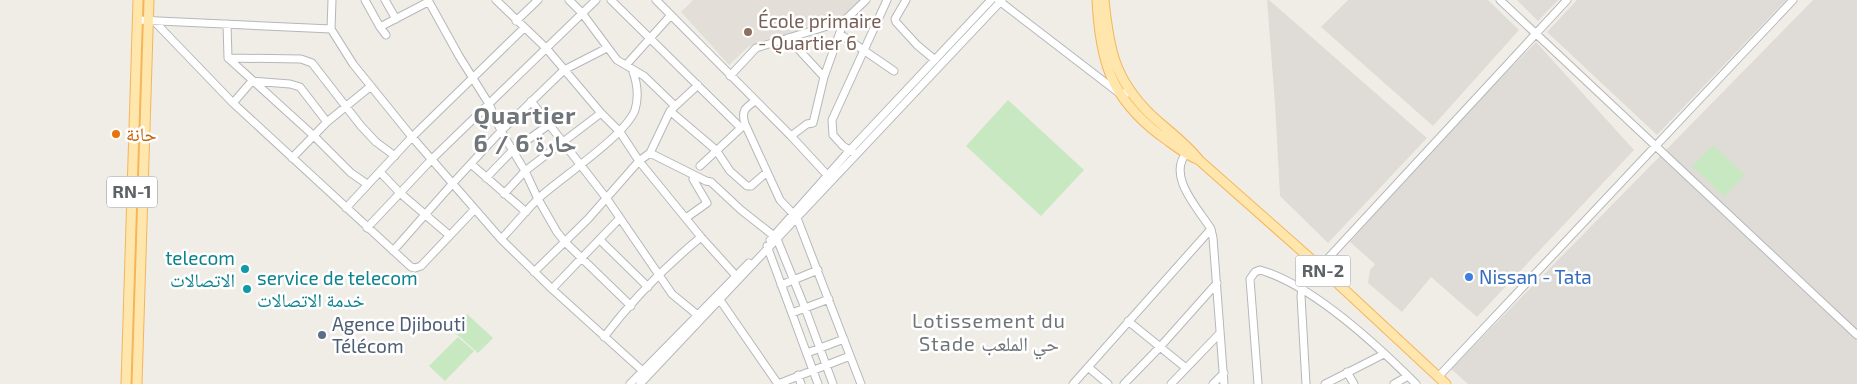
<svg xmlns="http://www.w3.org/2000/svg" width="1857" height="384" font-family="'Exo 2','Noto Naskh Arabic',sans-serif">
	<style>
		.industrial { fill: #dfdcd8 }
		.education { fill: #e3ded7 }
		.green { fill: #c8e8c2 }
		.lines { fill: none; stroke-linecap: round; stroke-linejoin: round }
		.minor-casing { stroke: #b4b8bb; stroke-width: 9 }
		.major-casing { stroke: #f5b55a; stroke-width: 11 }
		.minor { stroke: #fff; stroke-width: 7 }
		.major { stroke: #ffe6ad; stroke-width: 9 }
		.education-dot { fill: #8d6e63; stroke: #fff; stroke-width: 2 }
		.food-dot { fill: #e8710a; stroke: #fff; stroke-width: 2 }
		.culture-dot { fill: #0f9aa8; stroke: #fff; stroke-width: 2 }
		.shop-dot { fill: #3f7fe0; stroke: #fff; stroke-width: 2 }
		.service-dot { fill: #5c6f8a; stroke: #fff; stroke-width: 2 }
		.labels { text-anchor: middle; stroke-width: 5; stroke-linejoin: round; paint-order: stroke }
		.shield { fill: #fff; stroke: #8e9295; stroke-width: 1 }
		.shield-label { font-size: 18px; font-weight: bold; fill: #5e6367 }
		.education-label { font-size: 19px; fill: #785e54; stroke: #fff; text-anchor: start }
		.food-label { font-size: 19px; fill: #c56008; stroke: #fff; text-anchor: start }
		.culture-label { font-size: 19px; fill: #0d838f; stroke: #fff; text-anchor: end }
		.shop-label { font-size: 19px; fill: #366cbe; stroke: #fff; text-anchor: start }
		.service-label { font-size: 19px; fill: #4e5e75; stroke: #fff; text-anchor: start }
		.neighbourhood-label { font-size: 20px; letter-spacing: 1px; fill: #6f7579; stroke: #fff }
		.district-label { font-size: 24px; font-weight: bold; letter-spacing: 1px; fill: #6f7579; stroke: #fff }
	</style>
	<rect width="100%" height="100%" fill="#f0ede6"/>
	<path class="industrial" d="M1267,0h2l158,138 -99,105 -48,-47 -5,-92z
		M1348,0h140l31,30 -86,96 -112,-99z
		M1517,0h41l-20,21z
		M1577,0h209l-129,135 -110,-103z
		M1813,0h44v384h-389l-17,-15z
		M1536,42l98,108 -157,167 -46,-40 -29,35 -34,-29 2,-13 5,-6 -25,-22 91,-103z"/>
	<path class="education" d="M693,0h168l-17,17 -96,30 -19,18 -48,-53z"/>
	<path class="green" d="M1008,100l76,70 -43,46 -75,-70z
		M1713,145l32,30 -21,22 -32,-31z
		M467,314l26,24 -15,15 -26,-23z
		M458,337l16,14 -29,30 -16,-15z"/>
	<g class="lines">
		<g class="minor-casing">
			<path id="minor" d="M332,0l-1,29 22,35 59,73 89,102 51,50 94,85
				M365,0l15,27 6,8
				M385,0l11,19
				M428,0l31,56 30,48 12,27 24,40 13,28 19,33 8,10 66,64
				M496,0l50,48 55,65 19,19 19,29 62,76 37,41
				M569,0l13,13 35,47 27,16 30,29
				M611,0l130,128
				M656,0l135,136 38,41
				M906,0l-11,19 1,3 21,23 18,15
				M998,0l121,93h12
				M1500,0l357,335
				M137,20l194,9
				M154,21l79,82 178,164 4,1 6,-2 53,-56
				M516,21l22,-21
				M227,24l1,34 86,78 37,37 16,11
				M380,27l48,-25
				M840,34l54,37
				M788,38l36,39
				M228,58l73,1 11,4 49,63 15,16 19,14
				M626,65l45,-50
				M730,76l26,-28 88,-27 22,-21
				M531,101l76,98 65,95 28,23
				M755,101c-10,7 -14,10 -10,23l35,76 17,18 64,166
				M233,103l19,-22 38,3 10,3 27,35
				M670,111l46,39 14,21 17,15h4l16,-14
				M791,136l16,-12 6,-1 11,-46 20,-56
				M1188,151c-23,24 10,57 23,78l2,9 11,146
				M650,153l56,28 5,1 30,28 33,26
				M854,153l-11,-7 -10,-11 -1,-15 55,-120
				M292,158l35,-36 44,-36
				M471,164l55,48
				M700,166l43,-40
				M380,172l20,21 49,42
				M486,178l26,-27 38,-27
				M504,194l21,-23 76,-58
				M346,208l66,-71 112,-109
				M686,218l21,-15 -14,-24 3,-3
				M367,228l65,-69 164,-159
				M501,239c13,-13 25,-29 39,-42 22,-20 85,-61 95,-87 4,-13 2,-28 -3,-41
				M777,239l28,69 28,76
				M600,240l48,47
				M770,240l80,-90 141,-150
				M767,246l51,138
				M393,251l60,-68 48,-52 63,-61 43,-22
				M534,272l54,-53 51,-58 11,-8 20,-42 28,-26
				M781,285l37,-15
				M552,289l68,-71
				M720,300l58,84
				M792,313l37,-14
				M1128,321l58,47
				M604,337c28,-37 62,-71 97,-100
				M807,353l37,-14
				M1088,367l20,17
				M1347,372l7,12
				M798,375l3,9
				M1438,377l355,-377
				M630,384l119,-121
				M640,384l362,-384
				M778,384l72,-28
				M1073,384l138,-155
				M1124,384l36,-37 57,-64
				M1171,384l49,-51
				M1213,384l11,-11
				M1258,384l-8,-105 5,-7 5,-2c53,15 117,75 156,114
				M1306,384l-5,-88c1,-14 9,-20 19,-29l247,-267
				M1325,384l59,-30
				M1394,384l14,-8"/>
		</g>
		<g class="major-casing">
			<path id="major" d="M1097,0c3,60 13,97 63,135 13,9 24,19 39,25
				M1104,0c5,49 10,79 47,115 16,15 34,27 48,45l121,107 126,117
				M126,384l12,-384
				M137,384l12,-384"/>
		</g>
		<use href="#minor" class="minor"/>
		<use href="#major" class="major"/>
	</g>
	<circle class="education-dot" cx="748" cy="32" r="5"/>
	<circle class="food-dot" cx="116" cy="134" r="5"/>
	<g class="culture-dot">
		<circle cx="245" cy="269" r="5"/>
		<circle cx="247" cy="289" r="5"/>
	</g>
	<circle class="shop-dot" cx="1469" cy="277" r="5"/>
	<circle class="service-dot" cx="322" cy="335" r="5"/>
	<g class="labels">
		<g class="shield">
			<rect x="107" y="176.5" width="50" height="31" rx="4"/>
			<rect x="1295.5" y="255.5" width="55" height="31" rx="4"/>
		</g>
		<g class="shield-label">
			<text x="132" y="198">RN-1</text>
			<text x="1323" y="277">RN-2</text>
		</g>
		<g class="education-label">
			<text x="758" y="28">École primaire<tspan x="758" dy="22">- Quartier 6</tspan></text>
		</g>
		<g class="food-label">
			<text x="126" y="141">حانة</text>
		</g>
		<g class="culture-label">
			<text x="235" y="265">telecom<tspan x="235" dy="22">الاتصالات</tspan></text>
			<text x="257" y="285" text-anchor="start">service de telecom<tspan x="257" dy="22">خدمة الاتصالات</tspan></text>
		</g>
		<g class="shop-label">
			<text x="1479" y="284">Nissan - Tata</text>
		</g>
		<g class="service-label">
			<text x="332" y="331">Agence Djibouti<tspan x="332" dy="22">Télécom</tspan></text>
		</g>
		<g class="neighbourhood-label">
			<text x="989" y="328">Lotissement du<tspan x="989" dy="23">Stade حي الملعب</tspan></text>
		</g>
		<g class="district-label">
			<text x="525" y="124">Quartier<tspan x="525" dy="28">6 / حارة 6</tspan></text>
		</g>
	</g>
</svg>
